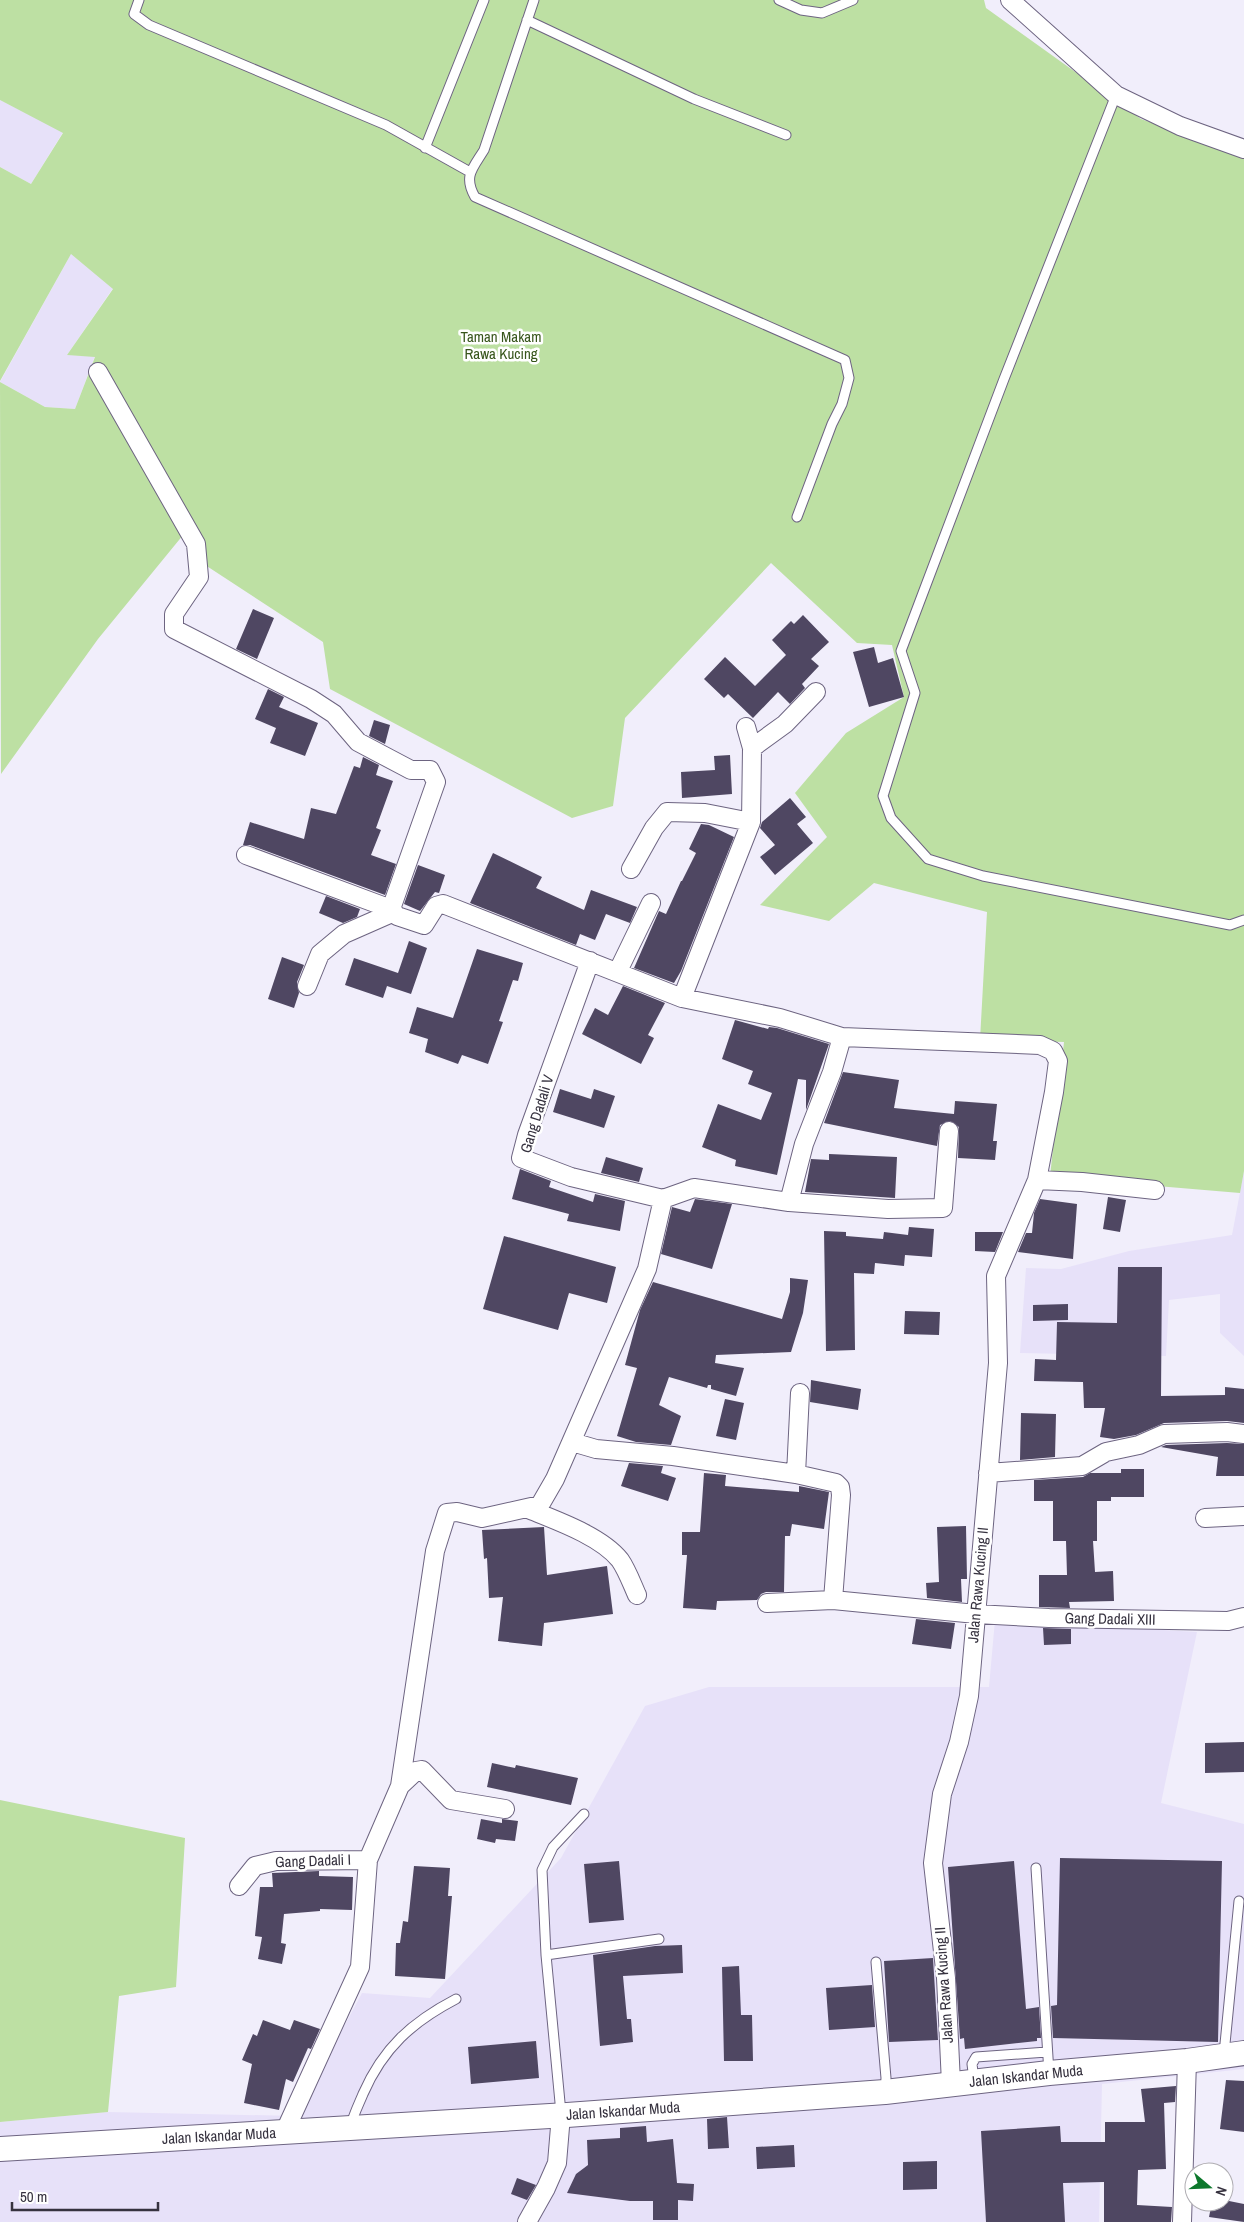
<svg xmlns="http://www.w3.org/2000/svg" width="1244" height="2222" font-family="'Archivo Narrow',sans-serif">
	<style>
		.built { fill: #e7e1f9 }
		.green { fill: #bde0a3 }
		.building { fill: #4f4762 }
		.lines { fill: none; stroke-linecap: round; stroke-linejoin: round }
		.lane-casing { stroke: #6d6481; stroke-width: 11 }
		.street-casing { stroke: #6d6481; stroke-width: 20 }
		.secondary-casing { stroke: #6d6481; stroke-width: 26 }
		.lane { stroke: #fff; stroke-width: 9 }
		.street { stroke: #fff; stroke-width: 18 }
		.secondary { stroke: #fff; stroke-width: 24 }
		.labels { text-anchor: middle; stroke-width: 5; stroke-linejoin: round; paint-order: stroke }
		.park-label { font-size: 15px; fill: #37551b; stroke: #fff }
		.street-label { font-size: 15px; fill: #36323f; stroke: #fff }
	</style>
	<rect width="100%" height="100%" fill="#f1eefb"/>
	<path class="built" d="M0,100l63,32 -32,52 -31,-17z
		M71,254l42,34 -46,67 28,1 -20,53 -30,-2 -45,-25z
		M1244,1171v185l-24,-23v-39l-51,6 -3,56 -146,-3 6,-85 35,1 68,-18 103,-16z
		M995,1620l202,12 -36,171 83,21v245l-142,15 -3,138h-1099v-100l108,-10 188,4 66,-123 68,5 131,-140 84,-152 64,-19h280z"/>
	<path class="green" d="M0,0h984l2,8 155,111 103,37v1015l-4,22 -190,-16 14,-135 -84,-2 7,-128 -113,-29 -45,38 -69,-16 67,-68 -32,-44 51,-60 58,-36 -12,-52 -35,-2 -86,-80 -146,155 -12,88 -41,12 -242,-129 -7,-47 -127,-83 -8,-30 -90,110 -97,135 -1,-392 45,25 30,2 20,-52 -28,-2 46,-66 -42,-35 -71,127v-214l31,17 32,-51 -63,-33z
		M0,1800l185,38 -9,149 -57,9 -11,116 -108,10z"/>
	<path class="building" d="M253,609l21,9 -17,41 -21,-10z
		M803,615l26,27 -18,17 8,7 -17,18 3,4 -15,16 -12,-12 -25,26 -25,-24 -4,4 -20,-19 21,-22 30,29 31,-31 -14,-15 19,-19 3,3z
		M874,647l4,16 15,-5 11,39 -35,10 -16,-55z
		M268,689l16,8 -5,10 39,16 -13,33 -35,-13 6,-15 -21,-9z
		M374,720l16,5 -5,19 -16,-8z
		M730,755l2,39 -50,4 -1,-26 34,-2 -1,-14z
		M363,757l16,8 -3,10 17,6 -17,47 5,2 -10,25 25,9 -11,31 -135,-50h-7l7,-23 54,17 7,-31 25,6 18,-48 6,2z
		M790,798l16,19 -9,7 16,19 -38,32 -15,-18 15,-12 -15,-17 2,-6z
		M701,824l8,1 25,12 -53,134 -7,12 -40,-15 25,-57 7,3 15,-33h1l14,-28 -7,-4z
		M493,853l49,24 -6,11 48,22 7,-20 46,17 -7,16 -24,-9 -11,26 -15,-6 -4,11 -106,-42z
		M418,865l27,10 -6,18 -4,-1 -15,19 -16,-7z
		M326,896l34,13 -3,8 -14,6 -24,-10z
		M409,941l18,7 -16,46 -24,-8 -4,12 -38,-13 9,-27 44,15z
		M477,949l46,14 -5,18 -5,-1 -14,41 4,1 -15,42 -26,-9 -4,9 -33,-12 3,-13 -19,-6 8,-26 36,11z
		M282,957l22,8 -7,17 2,11 -5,15 -26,-9z
		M623,986l42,17 -17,32 6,3 -13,26 -59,-30 13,-26 13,7z
		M735,1020l33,9 1,-2 8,1 52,16 -23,66v-30l-8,-1 -21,96 -42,-9 1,-6 -34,-13 16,-43 43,16 11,-27 -24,-9 5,-13 -31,-12z
		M843,1072l56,8 -5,28 60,6 1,-13 42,3 -4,37h4l-2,19 -37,-2 1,-31 -9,-6 -10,4 -3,21 -113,-23z
		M560,1089l31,10 3,-10 21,7 -11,32 -51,-16z
		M829,1154l68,3 -2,41 -90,-6 6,-33 18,1z
		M606,1157l37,11 -4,14 -38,-9z
		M520,1169l31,12 -2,6 44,15 2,-8 30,7 -5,30 -53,-10 2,-7 -57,-15z
		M1108,1197l18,3 -6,32 -17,-3z
		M695,1199l37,5 -20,65 -51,-15 11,-47 18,5z
		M1040,1199l37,5 -4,55 -55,-7 8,-19h6l2,-20z
		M909,1227l25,2 -2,28 -27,-2 -1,11 -29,-3 -1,11 -20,-1 1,77 -29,1 -2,-120 22,1v4l37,3 1,-7 24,3z
		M975,1232h28l-8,20 -20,-1z
		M504,1236l112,31 -9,36 -38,-10 -11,37 -75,-21z
		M1118,1267h44l-1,129 64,-1v-8l19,2v34l-17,-2 -63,2 -28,12 -22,4 -14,-2 5,-29h-21l-1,-26 -49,-1 1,-22 21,1 1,-38 60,1z
		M790,1278l18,2 -5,33 -12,39 -75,3 -1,8 29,5 -8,28 -25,-7v-4h-3l-1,3 -38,-11 -10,28 22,11 -10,29 -35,-3 -19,-6 20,-68 -12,-3 15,-55 13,-28 129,37 8,-27z
		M1068,1304v16l-35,1v-16z
		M905,1311l35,1 -1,23 -35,-1z
		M811,1380l50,9 -3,21 -48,-8z
		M725,1399l19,4 -8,37 -20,-4z
		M1021,1413l35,1 -1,43 -35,3z
		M1227,1443l17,1v32h-28l2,-19 -57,-10 5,-2z
		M629,1463l34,3 -2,7 15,5 -8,23 -47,-15z
		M1121,1469h23v28h-33v4h-14v40h-4l2,31 18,-1 1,30 -45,1 1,6 -31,-1v-32h28l-1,-34h-13v-40h-19v-21l49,-3 7,-4h31z
		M704,1473l22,2 -1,11 74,6v-6l30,6 -5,37 -32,-5 -2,12h-5l-1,56h-18l-5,2 -4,6 -40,1 -1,9 -33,-2 4,-53h-5v-23h18z
		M966,1526l1,53h-6l1,23 -35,-4 -1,-15 13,-1 -2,-55z
		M544,1527l3,48 60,-9 6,48 -69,9 -2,23 -44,-5 5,-44 -14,1 -2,-40 -3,1 -2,-29z
		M916,1619l39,4 -4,26 -39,-5z
		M1043,1628l28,1v15l-27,1z
		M1244,1742v30l-39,1v-30z
		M492,1763l23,5 1,-3 62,13 -7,27 -84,-18z
		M481,1819l21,4v-4l16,2 -3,20 -19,-2 -1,4 -18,-4z
		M1060,1858l162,3 -4,181 -165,-4 -2,-32 6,-1z
		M619,1861l5,59 -35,3 -5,-59z
		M1014,1861l12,148 13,-2 2,31h-4v3l-72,8 -1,-11 -4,1 -12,-172z
		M414,1866l36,2 -2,28h4l-7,83 -50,-3 1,-33h4l3,-22 5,1z
		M319,1871v5l34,1 -1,33 -32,-1v2l-36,3 -3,29 5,1 -4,20 -24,-5 4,-22 -7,-1 5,-49h13l-1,-14z
		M682,1945l1,28 -60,3 4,43h4l2,23 -33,4 -7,-91 62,-9z
		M933,1958l5,82 -49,2 -5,-81z
		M739,1966l2,49h11l1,46h-29l-2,-94z
		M872,1985l3,42 -46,3 -3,-42z
		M263,2020l27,10 4,-10 26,9 -9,20 -3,-1 -15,34 -7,-3 -7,31 -35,-7 8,-39 -10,-4 11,-26 4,2z
		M536,2041l3,37 -68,6 -3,-37z
		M1226,2080l18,1v51l-24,-3z
		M1176,2086l-1,16 -11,1 2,66 -28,1 -1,35 35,2 -1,15h-67v-40l-41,1 2,39h-79l-5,-91 79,-5 1,16h44v-20h40l-4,-33z
		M727,2117l2,31 -21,1 -1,-30z
		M646,2126l1,16 26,-3 4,44 17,1 -1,17 -15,-1v20h-25v-19h-23l-63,-8 9,-19 12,-9 -1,-25 33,-2v-10z
		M794,2145l1,22 -38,2 -1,-22z
		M937,2161v28l-34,1v-28z
		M517,2178l19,7 -9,15 -16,-6z
		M1224,2200l20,4v18l-35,-5 3,-15z"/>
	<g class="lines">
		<g class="lane-casing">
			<path id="lane" d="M139,0l-5,14 15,11 237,100 84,47
				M534,0l-50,150c-11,18 -21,26 -9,47l370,163 4,18 -7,26 -10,20 -35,93
				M779,0l22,10 21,3 31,-13
				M527,20l167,79 92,36
				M1116,95l-112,284 -103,272 14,42 -32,103 8,22 37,41 55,17 247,49 14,-5
				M425,148l59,-148
				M1036,1868l13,205
				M546,1955l113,-16
				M876,1962l10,116 -1,14
				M1224,2054l15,-153
				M974,2080l-2,-16 4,-7 71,-5
				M561,2113l-15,-158 -4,-85 11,-23 31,-33
				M351,2126c2,-11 8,-22 12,-32 20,-46 49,-72 93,-95"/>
		</g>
		<g class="street-casing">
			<path id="street" d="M1010,0l106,95 64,31 64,23
				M98,372l98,172 3,33 -25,37v15l137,70 23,15 24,28 53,28h19l6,12 -45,127 6,7 27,9 12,-19 7,-2 239,94 98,20 62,19 198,8 13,6 5,10 -4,31 -17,88 -41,96 2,87 -29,333 -10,46 -17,52 -9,69 13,115 5,105
				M752,748l33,-24 31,-32
				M246,855l145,54
				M631,869l23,-41 13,-16 38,1 46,9
				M590,961l-63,174 -6,23 50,19 92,22
				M618,971l33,-68
				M307,986l13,-32 24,-20 50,-22
				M682,998l69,-176 1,-74 -6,-21
				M1037,1180l45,2 73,8
				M789,1202l15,-58 28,-72 10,-35
				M572,1442l24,7 77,7 123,18 40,9 4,4 1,8 -8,105
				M988,1473l94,-7 24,-14 33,-7 25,-11 63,-2 17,2
				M796,1474l4,-81
				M528,1509c27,11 73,27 92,51 7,10 12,24 17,35
				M1205,1518l39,-2
				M767,1603l66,-3 143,14 73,4 179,3 16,-4
				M400,1786l16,-15 6,-1 29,30 54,9
				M239,1886l16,-20 21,-5 92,-1
				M285,2131l75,-164 8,-107 32,-74 35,-235 12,-38 10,-1 25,6 58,-13 15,-26 92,-210 16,-70 31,-11 95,14 99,7 55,-1 6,-77
				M527,2222l19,-34 11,-25 4,-48
				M1182,2222l5,-161"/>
		</g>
		<g class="secondary-casing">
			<path id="secondary" d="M0,2149l567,-34 318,-23 164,-19 138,-12 57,-8"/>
		</g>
		<use href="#lane" class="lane"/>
		<use href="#street" class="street"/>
		<use href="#secondary" class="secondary"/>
	</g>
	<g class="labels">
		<g class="park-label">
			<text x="501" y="342">Taman Makam<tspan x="501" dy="17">Rawa Kucing</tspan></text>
		</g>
		<g class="street-label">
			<text transform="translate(537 1114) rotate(-73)" y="5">Gang Dadali V</text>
			<text transform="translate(978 1585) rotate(-85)" y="5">Jalan Rawa Kucing II</text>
			<text transform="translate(1110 1619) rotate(1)" y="5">Gang Dadali XIII</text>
			<text transform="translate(313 1861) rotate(-2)" y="5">Gang Dadali I</text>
			<text transform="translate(944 1985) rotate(-94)" y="5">Jalan Rawa Kucing II</text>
			<text transform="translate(1026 2076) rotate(-6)" y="5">Jalan Iskandar Muda</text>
			<text transform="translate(623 2111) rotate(-4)" y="5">Jalan Iskandar Muda</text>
			<text transform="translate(219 2136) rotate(-3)" y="5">Jalan Iskandar Muda</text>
		</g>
	</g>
	<g transform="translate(1209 2187) rotate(109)"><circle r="24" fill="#ffffff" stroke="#afadb2"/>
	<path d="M0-4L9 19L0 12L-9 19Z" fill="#0d782c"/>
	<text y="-8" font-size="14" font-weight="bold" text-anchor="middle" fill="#36323f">N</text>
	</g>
	<path d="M12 2202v8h146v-8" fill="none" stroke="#36323f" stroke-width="2.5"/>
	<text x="20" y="2202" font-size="15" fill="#36323f" stroke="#ffffff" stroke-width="4" paint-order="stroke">50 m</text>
</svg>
